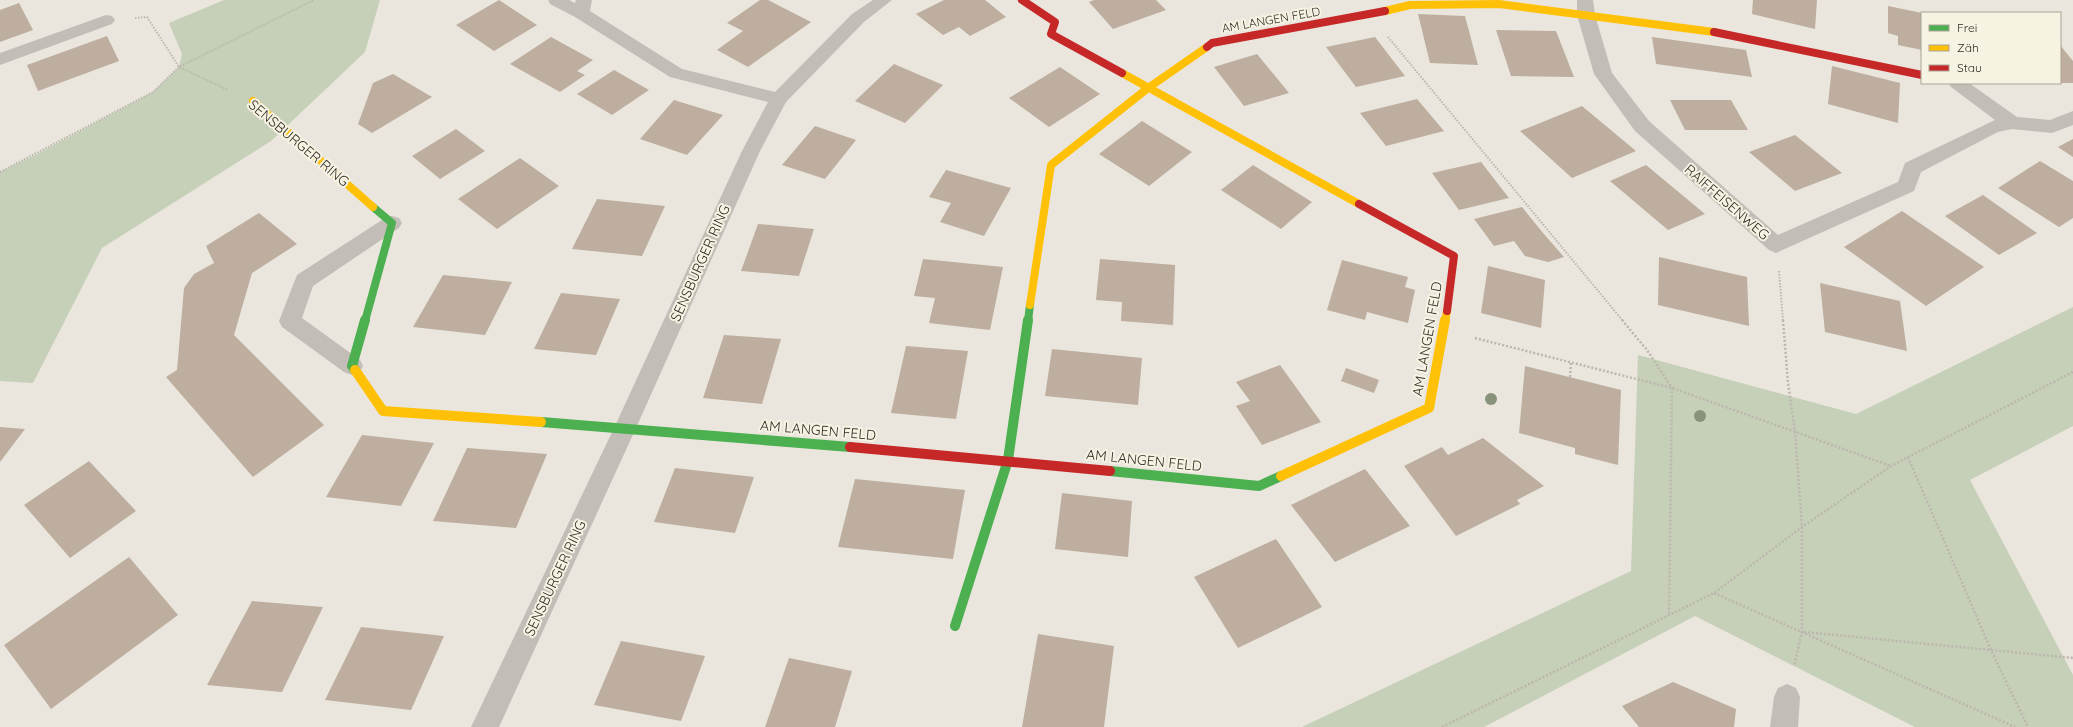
<svg xmlns="http://www.w3.org/2000/svg" width="2073" height="727" font-family="Quicksand,sans-serif">
	<style>
		.green { fill: #c6cfb8 }
		.building { fill: #bdae9f }
		.lines { fill: none; stroke-linecap: round; stroke-linejoin: round }
		.path-far1 { stroke: #bbb7af; stroke-width: 2; stroke-dasharray: 1.5 1.5; stroke-linecap: butt }
		.path { stroke: #bbb7af; stroke-width: 2.5; stroke-dasharray: 2 2; stroke-linecap: butt }
		.street { fill: #c2beb7; fill-rule: evenodd }
		.fast-far1 { stroke: #4caf50; stroke-width: 8 }
		.fast { stroke: #4caf50; stroke-width: 10 }
		.slow-far1 { stroke: #ffc107; stroke-width: 8 }
		.slow { stroke: #ffc107; stroke-width: 10 }
		.jam-far1 { stroke: #c62828; stroke-width: 8 }
		.jam { stroke: #c62828; stroke-width: 10 }
		.tree { fill: #89937b }
		.labels { text-anchor: middle; stroke-width: 4; stroke-linejoin: round; paint-order: stroke }
		.far-street-label { font-size: 12px; fill: #322c26; stroke: #f7f3e3 }
		.street-label { font-size: 14px; fill: #322c26; stroke: #f7f3e3 }
	</style>
	<rect width="100%" height="100%" fill="#eae6dd"/>
	<path class="green" d="M224,0h156l-15,52 -94,89 -169,107 -69,135 -33,-2v-209l37,-18 116,-62 26,-25 3,-13 -13,-31z
		M2073,307v119l-103,54 103,195v52h-158l-220,-111 -211,111h-182l329,-156 7,-216 218,59z"/>
	<path class="building" d="M499,0l38,25 -43,26 -38,-26z
		M760,0h8l43,22 -63,45 -31,-17 26,-19 -16,-8z
		M944,0h41l21,17 -36,19 -11,-9 -16,8 -27,-21z
		M1094,0h62l10,10 -53,19 -24,-27z
		M1753,0h64l-2,29 -63,-15z
		M19,3l14,27 -33,12v-32z
		M1888,6l34,7v37l-24,-5v-9l-10,-3z
		M1418,14l47,2 13,49 -48,-2z
		M1496,30l60,1 18,46 -63,-1z
		M107,36l12,25 -81,30 -11,-26z
		M551,37l42,23 -16,11 8,4 -25,17 -50,-28z
		M1375,37l30,39 -49,11 -30,-40z
		M1652,37l94,13 6,27 -96,-13z
		M2060,45l13,16v22h-13z
		M1257,54l32,39 -45,13 -30,-39z
		M894,64l49,21 -38,38 -50,-22z
		M1832,66l68,17 -2,40 -70,-19z
		M1060,67l40,27 -51,33 -40,-29z
		M614,70l35,20 -37,25 -35,-21z
		M393,74l39,23 -60,36 -14,-9 15,-41z
		M1417,99l27,32 -58,15 -26,-33z
		M674,100l49,15 -36,40 -47,-16z
		M1670,100h61l17,30h-63z
		M1582,106l54,45 -64,27 -52,-47z
		M1142,121l50,31 -43,34 -50,-32z
		M815,126l41,14 -31,39 -43,-14z
		M456,129l29,22 -45,28 -28,-23z
		M1795,135l47,38 -47,18 -46,-39z
		M2073,139v18l-15,-10z
		M520,158l39,28 -62,43 -39,-30z
		M2040,161l33,20v37l-14,9 -61,-39z
		M1481,162l28,36 -50,12 -27,-37z
		M1253,165l59,37 -31,27 -60,-39z
		M1646,165l59,49 -37,16 -58,-49z
		M946,170l65,18 -27,48 -44,-14 11,-19 -22,-6z
		M1983,195l54,38 -38,22 -54,-39z
		M597,199l68,7 -23,50 -70,-7z
		M1522,207l21,26 21,24 -16,5 -23,-6 -11,-15 -20,5 -20,-27z
		M1902,211l82,56 -58,39 -82,-59z
		M259,213l38,31 -45,29 -18,62 90,90 -71,52 -87,-100 11,-7 7,-82 10,-14 20,-11 -8,-17z
		M758,224l56,5 -15,47 -58,-5z
		M1659,257l88,20 2,49 -91,-21z
		M923,259l80,8 -13,63 -61,-7 6,-25 -21,-2z
		M1100,259l75,6 -2,60 -52,-4 1,-19 -26,-2z
		M1342,260l66,17 -3,10 10,3 -7,33 -41,-11 -2,8 -38,-10z
		M1488,266l57,14 -4,48 -60,-15z
		M443,275l69,7 -27,53 -72,-8z
		M1820,283l80,18 7,50 -82,-19z
		M561,293l59,6 -24,56 -62,-6z
		M724,335l57,4 -19,65 -59,-6z
		M906,346l62,5 -12,68 -65,-6z
		M1052,349l90,9 -4,47 -93,-9z
		M1280,365l41,57 -59,23 -26,-39 14,-5 -14,-19z
		M1525,366l96,24 -3,75 -43,-11v-6l-56,-15z
		M1346,368l33,12 -5,13 -33,-12z
		M0,427l25,2 -25,33z
		M362,435l72,8 -33,63 -75,-9z
		M1483,438l61,48 -27,14 3,4 -64,32 -52,-70 38,-19 6,8z
		M467,448l80,6 -31,74 -83,-7z
		M89,461l47,50 -66,47 -46,-53z
		M675,468l79,9 -19,56 -81,-11z
		M1365,469l45,57 -75,36 -44,-57z
		M855,479l110,11 -12,69 -115,-12z
		M1062,493l70,8 -4,56 -73,-8z
		M1276,539l46,68 -84,41 -44,-71z
		M129,557l49,58 -127,94 -47,-64z
		M252,601l71,6 -41,85 -75,-7z
		M361,627l83,9 -33,74 -86,-10z
		M1038,634l76,12 -10,81h-82z
		M621,641l84,15 -24,65 -87,-16z
		M789,658l63,13 -17,56h-70z
		M1673,682l63,27 -2,18h-95l-17,-21z"/>
	<g class="lines">
		<path class="path-far1" d="M135,18l12,-1 32,50 49,23
			M1388,37l235,284
			M0,172l153,-80 26,-25 135,-67
			M1779,271l4,50"/>
		<path class="path" d="M1622,320l25,30 25,38 -3,228
			M1783,320l5,63 7,49 7,95v105l-8,34
			M1475,338l197,50 219,78
			M1570,377l1,-15
			M1908,457l83,193 37,77
			M1714,593l301,134
			M1804,632l269,26
			M1442,727l272,-134 88,-66 89,-61 182,-94"/>
		<path class="street" d="M548,0h21l6,3 1,-3h16l-2,11 92,58 93,23 77,-78 21,-14h19l-28,22 -78,80 -26,49 -124,277 -137,299h-28l143,-299 128,-277 26,-49 -98,-25 -95,-60 -25,-13z
			M1577,0h16l2,15 17,58 37,48 129,114 120,-53 7,-19 90,-43 -44,-33 -3,-4h21l48,34 33,3 23,-9v14l-21,8 -40,-4 -14,3 -77,40 -7,19 -138,62 -7,-3 -134,-119 -41,-57 -17,-59z
			M106,15l6,1 3,4 -3,4 -112,41v-12z
			M392,216l7,2 3,5 -3,5 -86,58 -11,32 58,42 3,6 -3,6 -8,3 -8,-3 -62,-45 -3,-6 18,-46 88,-57z
			M1787,684l9,4 4,9 -2,30h-28l4,-30 4,-9z"/>
		<path class="fast-far1" d="M365,321l27,-98 -19,-16
			M1028,321l2,-16"/>
		<path class="fast" d="M355,370l-3,-4 13,-46
			M541,422l309,25
			M1110,471l149,15 22,-10
			M955,626l53,-166 20,-140"/>
		<path class="slow-far1" d="M1385,11l25,-6 89,-1 215,28
			M1122,73l237,131
			M253,101l120,106
			M1030,305l21,-140 97,-77 59,-41
			M1445,321l2,-10"/>
		<path class="slow" d="M355,370l28,41 158,11
			M1281,476l148,-68 16,-88"/>
		<path class="jam-far1" d="M1022,0l33,22 -4,12 71,39
			M1714,32l208,43
			M1207,47l5,-4 173,-32
			M1359,204l95,52 -7,55"/>
		<path class="jam" d="M850,447l260,24"/>
	</g>
	<g class="tree">
		<circle cx="1491" cy="399" r="6"/>
		<circle cx="1700" cy="416" r="6"/>
	</g>
	<g class="labels">
		<g class="far-street-label">
			<text transform="translate(1271 20) rotate(-10)" y="4">AM LANGEN FELD</text>
		</g>
		<g class="street-label">
			<text transform="translate(299 143) rotate(40)" y="5">SENSBURGER RING</text>
			<text transform="translate(1727 202) rotate(41)" y="5">RAIFFEISENWEG</text>
			<text transform="translate(700 263) rotate(-66)" y="5">SENSBURGER RING</text>
			<text transform="translate(1427 339) rotate(-80)" y="5">AM LANGEN FELD</text>
			<text transform="translate(818 430) rotate(5)" y="5">AM LANGEN FELD</text>
			<text transform="translate(1144 460) rotate(6)" y="5">AM LANGEN FELD</text>
			<text transform="translate(555 578) rotate(-65)" y="5">SENSBURGER RING</text>
		</g>
	</g>
	<rect x="1921" y="12" width="140" height="72" fill="#f7f3e3" stroke="#a8a397"/>
	<rect x="1929" y="25" width="20" height="6" fill="#4caf50" stroke="#a8a397"/>
	<text x="1957" y="32" font-size="12" fill="#322c26">Frei</text>
	<rect x="1929" y="45" width="20" height="6" fill="#ffc107" stroke="#a8a397"/>
	<text x="1957" y="52" font-size="12" fill="#322c26">Zäh</text>
	<rect x="1929" y="65" width="20" height="6" fill="#c62828" stroke="#a8a397"/>
	<text x="1957" y="72" font-size="12" fill="#322c26">Stau</text>
</svg>
